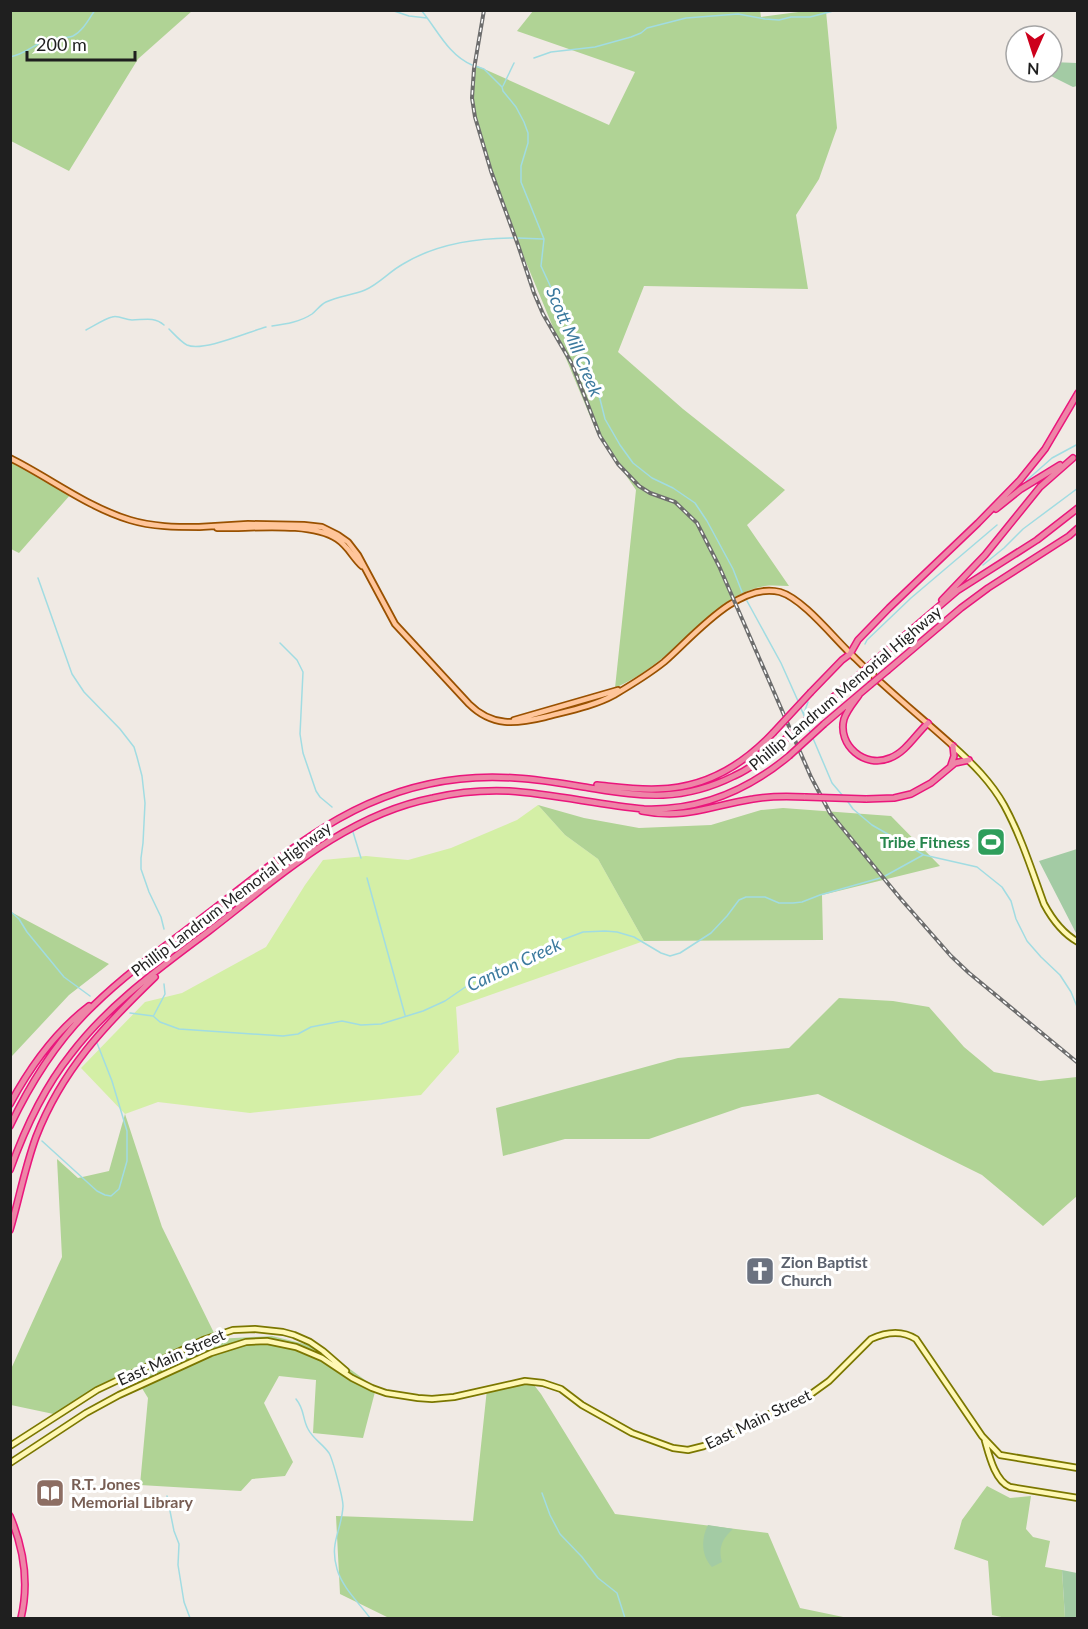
<svg xmlns="http://www.w3.org/2000/svg" width="1088" height="1629" font-family="Lato,sans-serif">
	<style>
		.grass { fill: #d4efa6 }
		.forest { fill: #b0d395 }
		.cemetery { fill: #a3cba4 }
		.lines { fill: none; stroke-linecap: round; stroke-linejoin: round }
		.stream { stroke: #a1dce2; stroke-width: 1.5 }
		.secondary-casing { stroke: #7b7700; stroke-width: 8 }
		.primary-casing { stroke: #995100; stroke-width: 8 }
		.highway-casing { stroke: #ea167c; stroke-width: 8 }
		.secondary { stroke: #fff8b4; stroke-width: 4.5 }
		.primary { stroke: #ffc59a; stroke-width: 4.5 }
		.highway { stroke: #ee85a7; stroke-width: 5 }
		.rail-casing { stroke: #6d6d6d; stroke-width: 4 }
		.rail { stroke: #fff; stroke-width: 1.5; stroke-dasharray: 4.5; stroke-linecap: butt }
		.highway-bridge-casing { stroke: #ea167c; stroke-width: 8; stroke-linecap: butt }
		.highway-bridge { stroke: #ee85a7; stroke-width: 5 }
		.labels { text-anchor: middle; stroke-width: 6; stroke-linejoin: round; paint-order: stroke }
		.street-label { font-size: 16px; fill: #1f1f1f; stroke: #fff }
		.leisure-label { font-size: 16px; font-weight: bold; fill: #27864d; stroke: #fff; text-anchor: end }
		.worship-label { font-size: 16px; font-weight: bold; fill: #5b616d; stroke: #fff; text-anchor: start }
		.education-label { font-size: 16px; font-weight: bold; fill: #785e54; stroke: #fff; text-anchor: start }
		.water-label { font-size: 18px; font-style: italic; fill: #3c7a9e; stroke: #fff }
	</style>
	<rect width="100%" height="100%" fill="#f0eae4"/>
	<path class="grass" d="M538,805l27,30 33,24 46,82 -188,66 3,45 -38,43 -171,18 -92,-11 -33,12 -44,-46 64,-66 37,-9 84,-46 39,-62 18,-25 43,-4 42,4 43,-12 66,-28z"/>
	<path class="forest" d="M19,10h173v1l-54,48 -69,112 -58,-30v-130z
		M760,10l1,7 45,-6h20l11,117 -18,51 -23,36 12,74 -164,-3 -26,66 65,57 102,81 -38,35 42,61c-8,0 -16,-1 -24,0 -38,5 -71,46 -99,69 -15,13 -33,25 -51,33l21,-198 -39,-57 -84,-202 -41,-120 1,-47 136,61 26,-53 -118,-41 16,-20z
		M10,458l10,8 51,28 -52,59 -8,-4z
		M538,805l46,13 55,10 72,-3 50,-15 22,-2 108,8 49,50 -118,29 1,45 -179,1 -46,-82 -33,-24z
		M11,912l98,52 -40,31 -57,61 -1,4z
		M839,998l54,3 36,6 35,40 30,25 46,9 37,-4v119l-34,30 -61,-51 -164,-81 -76,13 -93,32h-84l-62,17 -7,-48 182,-50 111,-10z
		M125,1114l37,113 55,112 55,-3 49,12 55,40 -13,50 -50,-5 3,-53 -37,-4 -15,27 29,59 -8,14 -33,3 -11,12 -101,-6 8,-87 -16,-26 -69,44 -52,-11v-36l51,-112 -5,-98 21,19 31,-7z
		M530,1380l11,14 74,120 153,19 32,75 48,10h-459l-49,-24 -4,-78 137,5 14,-132z
		M987,1486l23,12 21,-2 -5,33 7,8 17,4 -5,26 17,3 3,48h-59l-14,-3 -4,-54 -34,-12 8,-29z"/>
	<path class="cemetery" d="M1052,62l25,1v23l-4,1 -24,-12 1,-3h2z
		M1077,849h1l-1,86 -38,-74z
		M708,1525l25,4c-11,10 -15,19 -11,33l-10,5c-11,-11 -11,-29 -4,-42z
		M1062,1570l15,3v45h-12z"/>
	<g class="lines">
		<path class="stream" d="M391,10l18,6 18,2
			M421,10c16,19 27,45 51,55
			M10,57c16,-3 25,-14 40,-18 7,-2 16,0 23,-3 10,-5 16,-17 22,-26
			M534,58l17,-6 44,-5 36,-10 10,-4 6,-5 39,-10 52,-4 27,5 14,1 12,-3h19l27,-7
			M475,66l9,3 18,18 1,4 13,16 8,15 4,11v10l-7,23v16l23,57 -3,27 56,121 8,32 15,26 13,18 19,15 21,10 22,15 12,18 26,48 9,23
			M503,86l11,-23
			M518,238l25,1
			M272,326c14,-2 28,-4 40,-12 5,-4 8,-9 14,-12 12,-6 27,-7 39,-12 14,-6 25,-19 38,-26 33,-20 74,-26 111,-26
			M169,329c5,5 12,13 18,16 16,7 61,-13 79,-18
			M86,330c8,-4 18,-11 26,-13 7,-2 13,3 20,3 11,0 22,-4 32,5
			M1026,481l26,-23 26,-14
			M983,565l21,-17 19,-19 55,-41
			M38,578l34,96 12,18 36,37 14,18 3,10 5,19 3,27 -2,40 -2,15v11l8,23 12,25 3,12
			M747,601l34,62 17,38
			M280,643l17,17 6,12 -3,62 3,19 13,38 4,6 12,10
			M865,644l2,-4 44,-42 86,-73
			M800,706l5,12
			M804,713l4,-11
			M807,722l3,10
			M812,736l20,47 11,13
			M846,799l7,10 19,16 52,30 53,12 25,20 9,14 5,18 11,22 14,16 19,18 11,17 7,17
			M353,832l8,26
			M885,876l38,-21
			M367,878l38,137
			M10,911l9,8 8,13 37,45 26,19
			M130,1013l23,3 7,6 19,7 104,7 15,-2 13,-7 31,-6 19,4 20,-1 42,-13 22,-10 32,-22 77,-36 29,-11 22,-1 12,1 17,5 27,16 9,3 10,-3 31,-20 16,-17 12,-16 7,-3h19l14,6h14l9,-1 18,-7 60,-17
			M154,1015l11,-21 -1,-10
			M42,1141l55,50 8,4 6,1 8,-7 8,-28v-30l-15,-50 -15,-38
			M296,1399c9,11 6,19 12,30 5,10 15,15 21,24 4,7 14,45 14,53 -1,24 -14,36 -6,63 5,18 22,34 33,49
			M542,1493l8,22 10,19 22,23 16,21 19,15 8,25
			M167,1496l7,35 5,13 -1,21 6,37 6,16"/>
		<g class="secondary-casing">
			<path id="secondary" d="M953,746c20,18 38,36 51,59 17,31 28,66 40,99 8,15 18,29 34,38
				M985,1441c4,14 10,40 25,46l68,11
				M10,1446l87,-56 106,-50 30,-10 22,-1 28,3 11,3 16,7 13,9 23,20
				M10,1463l76,-50 33,-18 92,-42 35,-11 21,-1 29,6 26,11 30,20 20,10 14,5 32,5 14,1 22,-2 71,-16 18,2 18,6 21,16 50,28 41,15 15,2 16,-4 107,-52 18,-13 42,-42c15,-7 31,-9 45,0l66,97 18,19 78,13"/>
		</g>
		<g class="primary-casing">
			<path id="primary" d="M10,458c40,20 77,49 120,62 23,7 46,7 70,7
				M199,527l49,-3 56,1 18,2 16,8 10,7 10,13 37,69 74,80c23,23 47,20 76,13 23,-6 49,-11 69,-22 17,-10 35,-21 50,-33 28,-24 74,-81 116,-70 24,7 56,49 75,66 31,31 66,59 98,88
				M217,528c32,1 93,-7 120,11 11,7 16,19 25,27
				M514,720l104,-30"/>
		</g>
		<g class="highway-casing">
			<path id="highway" d="M996,509l25,-20 39,-24
				M942,600l43,-45 55,-68 33,-29
				M877,659l80,-68 80,-51 41,-32
				M888,670l73,-62 27,-20 81,-52 9,-8
				M811,692l31,-32 8,-6 8,-14 31,-32 89,-85 42,-43 25,-31 33,-56
				M859,695c-5,7 -12,15 -15,24 -7,26 21,50 46,39 16,-6 26,-24 38,-35
				M818,710l41,-35
				M824,724l46,-39
				M951,765l3,-9 -1,-10
				M597,785c20,2 41,5 61,4 46,-1 84,-23 115,-56
				M866,799l28,-1 17,-4 20,-11 24,-20 14,-3
				M642,811c45,9 70,-6 111,-12 17,-3 34,-3 52,-2
				M10,1104c20,-37 46,-73 79,-98
				M10,1126c21,-44 49,-88 84,-121 36,-35 77,-63 116,-93 80,-62 145,-122 250,-133 42,-5 83,1 124,8 26,4 52,9 79,8 24,-1 49,-8 71,-19 18,-8 34,-22 49,-35
				M10,1170c15,-42 33,-81 61,-116 38,-50 89,-86 138,-123 69,-53 136,-116 224,-133 25,-6 51,-8 76,-7 46,3 90,14 135,18 55,2 103,-18 145,-53
				M10,1230c9,-31 15,-63 26,-93 26,-67 68,-111 119,-160
				M10,1516c14,33 19,68 11,102"/>
		</g>
		<use href="#secondary" class="secondary"/>
		<use href="#primary" class="primary"/>
		<use href="#highway" class="highway"/>
		<g class="rail-casing">
			<path id="rail" d="M484,10l-10,59 -2,29 3,19 16,54 27,74 16,48 9,21 29,50 28,72 18,28 21,22 11,7 25,9 22,21 22,43 92,211 19,36 70,85 51,58 18,17 109,90"/>
		</g>
		<use href="#rail" class="rail"/>
		<g class="highway-bridge-casing">
			<path id="highway-bridge" d="M859,675l18,-16
				M870,685l18,-15
				M773,733l38,-41
				M783,741l35,-31
				M789,756l35,-32
				M805,797l61,2"/>
		</g>
		<use href="#highway-bridge" class="highway-bridge"/>
	</g>
	<defs>
		<g id="stadium-square" transform="scale(1.5)"><rect x="-9" y="-9" width="18" height="18" rx="4" fill="#2e9e5b" stroke="#fff"/><path d="M0-5a6.5 5 0 1 0 0 10a6.5 5 0 1 0 0-10ZM-3.5-1.8h7v3.6h-7Z" fill="#fff"/></g>
		<g id="church-square" transform="scale(1.5)"><rect x="-9" y="-9" width="18" height="18" rx="4" fill="#6b7280" stroke="#fff"/><path d="M-1.2-6h2.4v3.5h3.3v2.4h-3.3V6h-2.4V-.1h-3.3v-2.4h3.3Z" fill="#fff"/></g>
		<g id="library-square" transform="scale(1.5)"><rect x="-9" y="-9" width="18" height="18" rx="4" fill="#8d6e63" stroke="#fff"/><path d="M-6-4Q-3-5.5-.7-3.5V5Q-3 3-6 4ZM6-4Q3-5.5 .7-3.5V5Q3 3 6 4Z" fill="#fff"/></g>
	</defs>
	<g fill-rule="evenodd">
		<use href="#stadium-square" x="991" y="842"/>
		<use href="#church-square" x="760" y="1271"/>
		<use href="#library-square" x="50" y="1493"/>
	</g>
	<g class="labels">
		<g class="street-label">
			<text transform="translate(845 688) rotate(-40)" y="6">Phillip Landrum Memorial Highway</text>
			<text transform="translate(231 899) rotate(-37)" y="6">Phillip Landrum Memorial Highway</text>
			<text transform="translate(171 1357) rotate(-24)" y="6">East Main Street</text>
			<text transform="translate(758 1419) rotate(-26)" y="6">East Main Street</text>
		</g>
		<g class="leisure-label">
			<text x="970" y="848">Tribe Fitness</text>
		</g>
		<g class="worship-label">
			<text x="781" y="1268">Zion Baptist<tspan x="781" dy="18">Church</tspan></text>
		</g>
		<g class="education-label">
			<text x="71" y="1490">R.T. Jones<tspan x="71" dy="18">Memorial Library</tspan></text>
		</g>
		<g class="water-label">
			<text transform="translate(574 342) rotate(67)" y="6">Scott Mill Creek</text>
			<text transform="translate(514 965) rotate(-25)" y="6">Canton Creek</text>
		</g>
	</g>
	<rect width="1088" height="1629" fill="none" stroke="#1f1f1f" stroke-width="24"/>
	<g transform="translate(1034 54) rotate(183)"><circle r="28" fill="#ffffff" stroke="#a5a5a5" stroke-width="1.5"/>
	<path d="M0-4.5L10 22L0 15L-10 22Z" fill="#cd001c"/>
	<text y="-9" font-size="16" font-weight="bold" text-anchor="middle" fill="#1f1f1f">N</text>
	</g>
	<path d="M27 51v9h108v-9" fill="none" stroke="#1f1f1f" stroke-width="3"/>
	<text x="36" y="51" font-size="18" fill="#1f1f1f" stroke="#ffffff" stroke-width="4.5" paint-order="stroke">200 m</text>
</svg>
